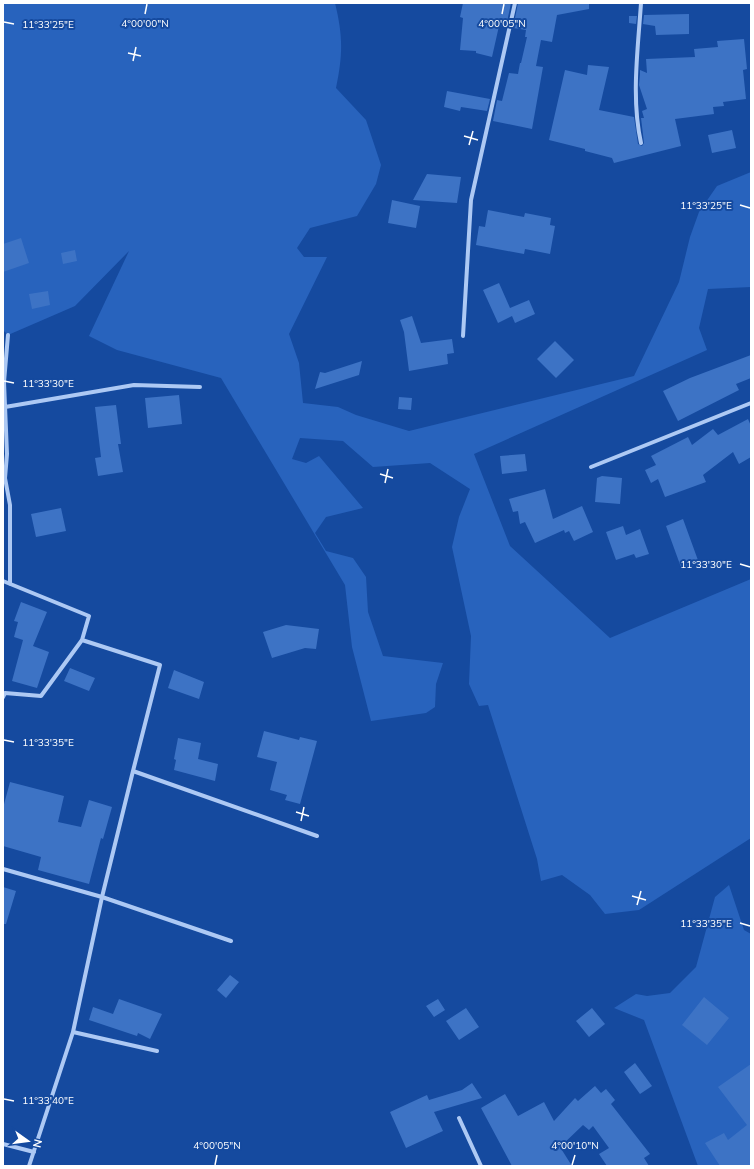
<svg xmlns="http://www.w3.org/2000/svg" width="754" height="1169" font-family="Mulish,sans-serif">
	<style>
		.green { fill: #2863bd }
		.building { fill: #3d73c5 }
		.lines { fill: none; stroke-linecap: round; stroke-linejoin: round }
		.minor { stroke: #adc9f4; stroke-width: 4 }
		.ticks { fill: none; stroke: #fff; stroke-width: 1.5 }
		.ticks-label { font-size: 10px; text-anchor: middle; fill: #fff; stroke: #154a9f; stroke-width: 4; stroke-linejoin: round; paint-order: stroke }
	</style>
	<rect width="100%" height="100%" fill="#154a9f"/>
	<path class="green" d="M3,3h332c8,33 8,51 1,85l30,32 15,45 -5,19 -19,32 -47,12 -13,20 7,9h23l-38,77 10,29 4,40 35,4 18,8 53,16 225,-55 45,-94 11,-45 9,-25 18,-26 34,-14v115l-43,2 -9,39 8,22 -233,104 36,92 100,92 141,-59v259l-112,72 -34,4 -15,-19 -28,-20 -21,6 -4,-22 -49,-154 -9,1 -10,-22 2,-48 -19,-89 7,-30 11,-28 -40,-26 -57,4 -30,-26 -43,-3 -8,21 14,4 13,-7 44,52 -37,9 -11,16 11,18 27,7 13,19 2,35 15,44 60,7 -7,21 -1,23 -9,6 -55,8 -19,-74 -7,-62 -124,-207 -104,-28 -28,-14 40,-85 -54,55 -67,29 -5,-5z
		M729,885l15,45 7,4v232h-53l-54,-146 -30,-12 22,-14 11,2 23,-3 26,-26 19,-70z"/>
	<path class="building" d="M463,3h48l-5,24 -7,-1 -7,31 -16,-4v-2l-16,-1 3,-32 -3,-1z
		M518,3h71v6l-32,6 -5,27 -11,-2 -5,26 7,1 -11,62 -39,-8 4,-21 5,1 7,-28 9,1 2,-11h1l6,-26h-2l1,-7 -13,-2z
		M689,14v20l-33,1 -1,-9 -12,-2 1,-9z
		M629,16h8l-1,8 -7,-1z
		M744,39l3,30 -4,1 3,29 -23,3 1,4 -11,1 1,7 -39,5 6,27 -67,17 -2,-5 -27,-7v-2l-36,-9 16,-70 22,5 1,-10 21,2 -10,43 35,7 4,27 4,2 2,-3 -3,-25h3l-2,-7 5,-2 -8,-24 1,-11v-4l7,3 -1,-14 49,-2 -1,-8 24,-2 -1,-6z
		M447,91l43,8 -3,12 -26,-4 -1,4 -16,-4z
		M732,130l4,18 -24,5 -4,-18z
		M427,174l34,3 -4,26 -44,-3z
		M392,200l28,6 -4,22 -28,-5z
		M488,210l36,7 1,-4 26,5 -1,7 5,1 -5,28 -25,-5 -1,5 -48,-9 3,-19 6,1z
		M21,238l8,25 -26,9v-28z
		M75,250l2,11 -14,3 -2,-11z
		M499,283l11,25 19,-8 6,14 -20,9 -3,-7 -14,7 -15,-33z
		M48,291l2,14 -18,4 -3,-15z
		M412,316l9,27 31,-4 2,14 -7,1 1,10 -39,7 -5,-39 -4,-12z
		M555,341l19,19 -18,18 -19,-19z
		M751,355v23l-15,6 3,6 -61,31 -15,-30 27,-13z
		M362,361l-3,14 -44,14 5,-17 5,1z
		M179,395l3,29 -34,4 -3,-30z
		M399,397l13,1 -1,12 -13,-1z
		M116,405l5,39h-3l5,28 -25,4 -3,-18 6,-1 -6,-50z
		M748,419l3,7v31l-12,7 -6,-12 -30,23 3,7 -41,15 -7,-18 -7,4 -6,-13 11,-5 -5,-9 37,-19 4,8 21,-16 5,6z
		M525,454l2,17 -25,3 -2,-18z
		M602,476l20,2 -2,26 -25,-2 2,-24z
		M545,489l8,30 29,-13 11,26 -19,9 -5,-10 -4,2 -1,-3 -29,13 -10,-21 -5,2 -2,-13 -5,1 -4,-13z
		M61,508l5,23 -30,6 -5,-23z
		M683,519l16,44 -17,7 -16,-44z
		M623,526l3,9 14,-6 9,25 -13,4 -2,-4 -18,6 -10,-28z
		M21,602l26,10 -14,34 16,6 -12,36 -25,-7 11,-41 -9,-3 4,-15 -4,-1z
		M286,625l33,4 -3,20 -11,-1 -33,10 -9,-26z
		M70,668l25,10 -6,13 -25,-10z
		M174,670l30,12 -5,17 -31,-11z
		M264,731l35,9 1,-3 17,4 -17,63 -15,-4 2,-5 -17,-5 7,-28 -20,-5z
		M178,738l23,5 -3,16 20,5 -3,17 -41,-11 2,-10 -2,-1z
		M10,782l54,14 -6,26 23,5 8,-27 23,7 -9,32 -2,-1 -12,46 -51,-14 3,-13 -38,-11v-38z
		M3,887l13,4 -10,33h-3z
		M230,975l9,7 -13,16 -9,-8z
		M704,997l25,21 -22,27 -25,-20z
		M119,999l43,15 -12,25 -12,-6 -1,3 -48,-16 4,-13 20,7z
		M438,999l7,11 -11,7 -8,-11z
		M466,1008l13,19 -20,13 -13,-19z
		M592,1008l13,16 -16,13 -13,-16z
		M635,1063l17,23 -12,8 -16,-22z
		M751,1064v102h-31l-15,-23 19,-10 4,7 19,-15 -29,-38z
		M472,1083l10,15 -48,14 9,19 -37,17 -16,-36 37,-17 2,5 33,-10z
		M595,1086l6,7 5,-4 9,11 -4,4 39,50 -6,4 5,8h-42l-8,-12 10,-6 -16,-22 -4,4 -6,-5 -23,22 12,19h-60l-31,-58 24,-14 13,22 26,-14 10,19 21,-23 3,3z"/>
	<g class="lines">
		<path class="minor" d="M641,3c-3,46 -10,95 0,140
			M8,335l-4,47 3,72 -2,24 5,27v79
			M463,336l8,-136 44,-197
			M5,407l129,-22 66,2
			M591,467l160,-64
			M3,581l86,35 -7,24 78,25 -27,106 184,65
			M3,697l2,-4 36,3 41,-56
			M133,771l-31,126 129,44
			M3,869l99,28 -29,135
			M459,1118l22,48
			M3,1144l31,8
			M29,1166l44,-134 84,19"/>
	</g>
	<path class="ticks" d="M145,14l2,-10M502,14l2,-10M4,22l10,2M128,53l13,3M133,61l3,-14M464,136l14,4M469,145l4,-14M740,205l10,3M4,381l10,2M380,474l13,4M385,483l3,-14M740,564l10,3M4,740l10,2M296,812l13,4M301,821l3,-14M632,896l14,4M637,905l4,-14M740,923l10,3M4,1099l10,2M215,1165l2,-10M572,1165l3,-10"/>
	<g class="ticks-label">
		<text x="145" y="27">4°00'00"N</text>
		<text x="502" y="27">4°00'05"N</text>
		<text x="48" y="28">11°33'25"E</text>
		<text x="706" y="209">11°33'25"E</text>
		<text x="48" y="387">11°33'30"E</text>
		<text x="706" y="568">11°33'30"E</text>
		<text x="48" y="746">11°33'35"E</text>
		<text x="706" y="927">11°33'35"E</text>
		<text x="48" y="1104">11°33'40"E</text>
		<text x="217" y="1149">4°00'05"N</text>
		<text x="575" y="1149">4°00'10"N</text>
	</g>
	<rect width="754" height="1169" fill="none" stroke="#ffffff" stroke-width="8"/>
	<g transform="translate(28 1141) rotate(104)" stroke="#154a9f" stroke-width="3" paint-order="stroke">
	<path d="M0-3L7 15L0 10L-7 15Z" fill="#ffffff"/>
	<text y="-6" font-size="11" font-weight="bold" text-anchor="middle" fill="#ffffff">N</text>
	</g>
</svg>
